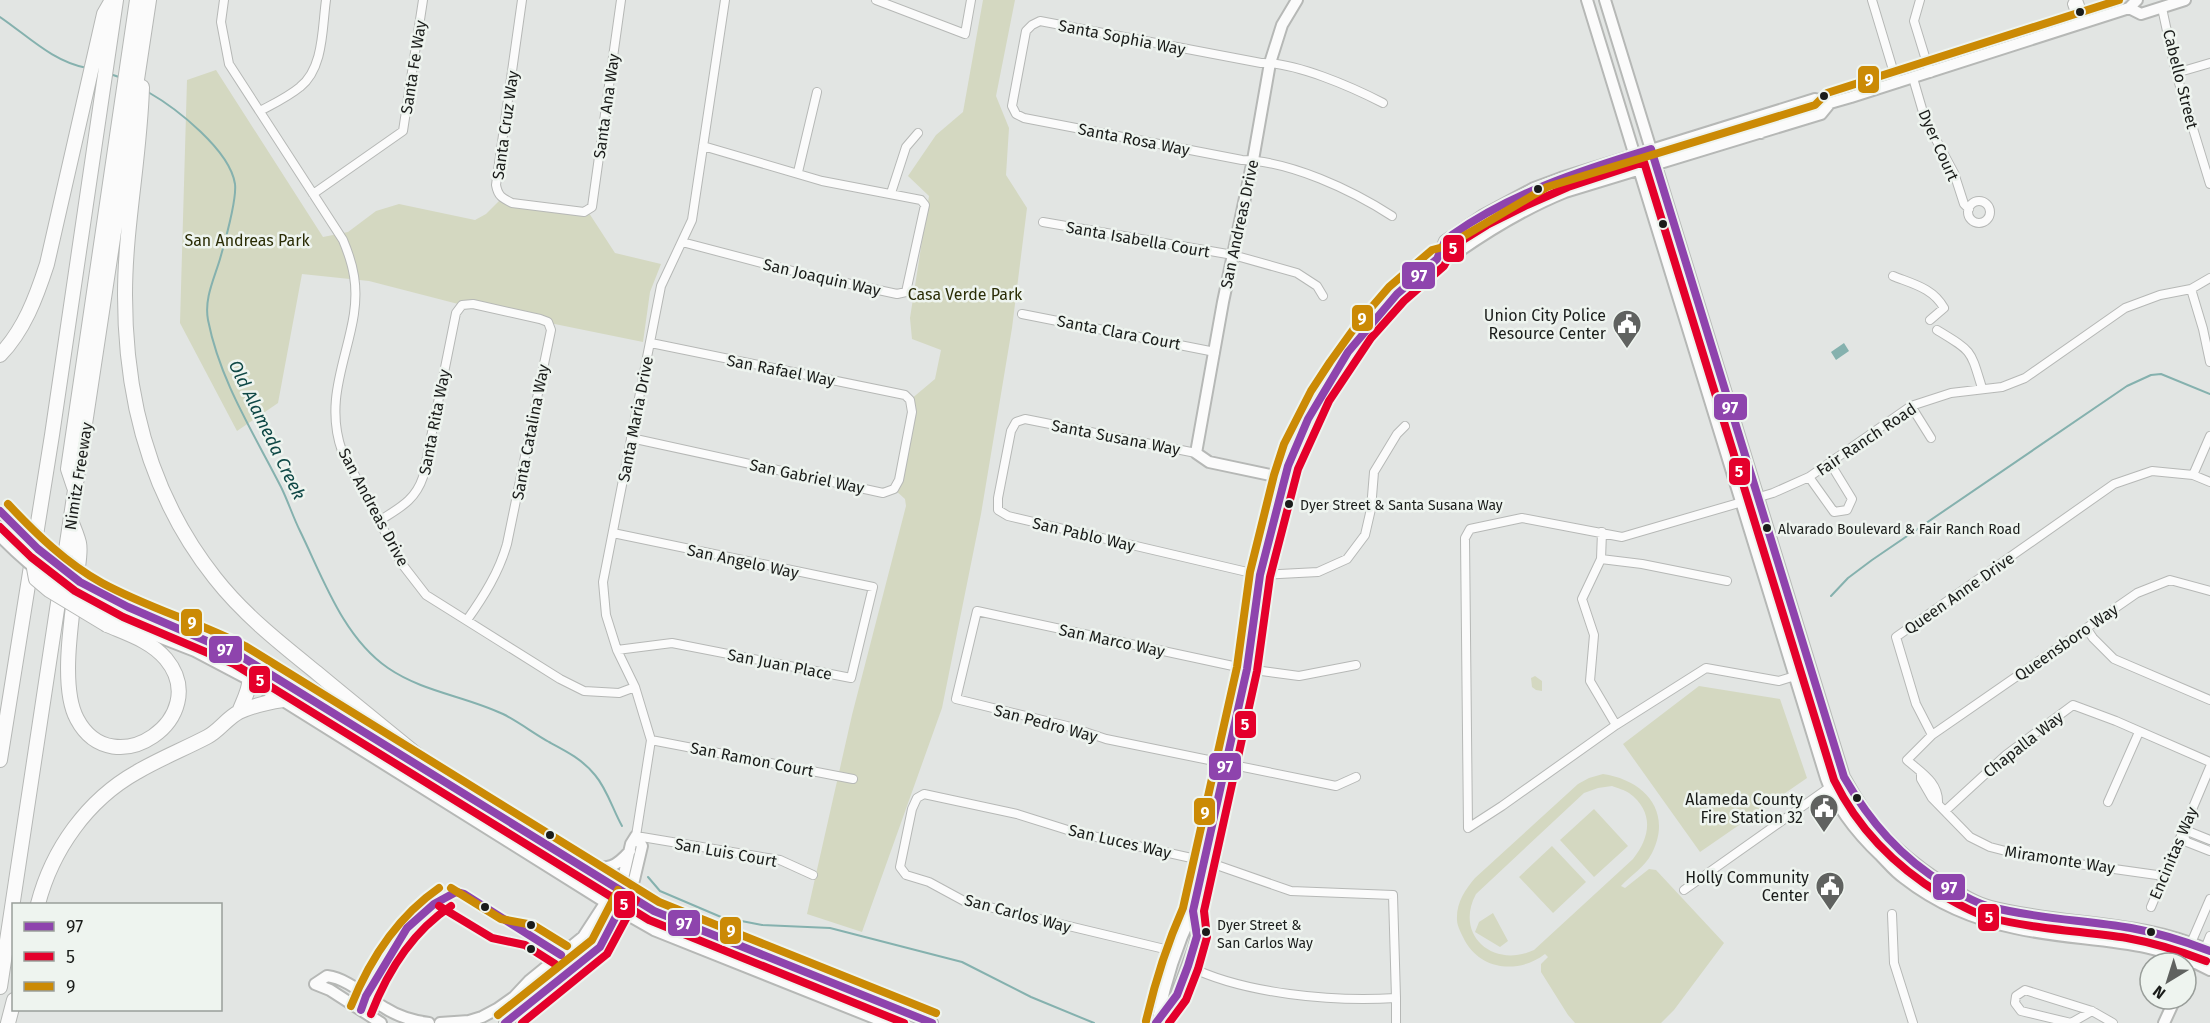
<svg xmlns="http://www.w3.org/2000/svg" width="2210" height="1023" font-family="'Fira Sans',sans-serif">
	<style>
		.green { fill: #d4d8c1; fill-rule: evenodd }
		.water { fill: #85b1ae }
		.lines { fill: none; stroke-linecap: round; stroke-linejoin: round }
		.stream { stroke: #85b1ae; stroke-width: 2 }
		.street-casing { stroke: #b6b8b6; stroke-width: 10 }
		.secondary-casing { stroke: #b6b8b6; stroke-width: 14 }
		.highway-casing { stroke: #b6b8b6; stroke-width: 16 }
		.street { stroke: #fbfbfb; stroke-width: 8 }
		.secondary { stroke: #fbfbfb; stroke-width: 10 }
		.highway { stroke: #fbfbfb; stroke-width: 14 }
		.secondary-bridge-casing { stroke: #b6b8b6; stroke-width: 14; stroke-linecap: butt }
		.highway-bridge-casing { stroke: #b6b8b6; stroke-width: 16; stroke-linecap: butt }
		.secondary-bridge { stroke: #fbfbfb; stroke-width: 10 }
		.highway-bridge { stroke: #fbfbfb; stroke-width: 14 }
		.bus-1-casing { stroke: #eef4ef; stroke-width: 12 }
		.bus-2-casing { stroke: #eef4ef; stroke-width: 12 }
		.bus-3-casing { stroke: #eef4ef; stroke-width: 12 }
		.bus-1 { stroke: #8e44ad; stroke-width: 8 }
		.bus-2 { stroke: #e4002b; stroke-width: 8 }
		.bus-3 { stroke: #cb8a05; stroke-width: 8 }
		.bus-dot { fill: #1a1c1a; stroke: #eef4ef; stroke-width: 2 }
		.labels { text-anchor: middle; stroke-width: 5; stroke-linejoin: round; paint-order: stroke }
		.bus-label { font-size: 14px; fill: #1a1c1a; stroke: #eef4ef; text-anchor: start }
		.street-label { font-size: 16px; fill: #1a1c1a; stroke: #eef4ef }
		.park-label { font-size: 16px; fill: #2a2c05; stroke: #eef4ef }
		.poi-label { font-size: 16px; fill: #1a1c1a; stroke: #eef4ef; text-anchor: end }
		.water-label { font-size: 18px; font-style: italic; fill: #0f4846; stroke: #eef4ef }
		.line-badge { stroke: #eef4ef; stroke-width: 2 }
		.badge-label { font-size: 16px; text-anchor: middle; font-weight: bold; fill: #fff }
	</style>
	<rect width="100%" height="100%" fill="#e2e5e3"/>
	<path class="green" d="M983,0h32l-19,96 13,32 -3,47 21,33 -15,120 -31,186 -39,194 -80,224 -55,-18 45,-199 54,-209 -1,-7 -11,-10 16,-89 25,-21 6,-29 -29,-11 -2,-21 19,-122 -21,-20 28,-41 27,-23z
		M216,70l107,167 25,-5 28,-21 23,-7 76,16 11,-6 16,-16 85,12 28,43 46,11 -11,28 -7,50 -181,-37 -93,-24 -67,-7 -24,129 -41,28 -57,-108 7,-243z
		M1535,676l7,5v10l-6,-1 -4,-3 -1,-9z
		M1699,686l81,13 27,79 -107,74 -77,-108z
		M1603,774c41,6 70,37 49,79 -7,14 -21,22 -31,33l4,2 24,-19 7,1 68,73 -50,67 -13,13h-86l-7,-8 -27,-43v-8l7,-7 -3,-3c-25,19 -62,18 -80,-13 -3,-6 -8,-15 -8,-21 -1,-17 8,-30 18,-42l103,-94 11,-6zM1612,786c5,2 13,4 17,7 26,19 21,45 4,66l-99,91c-41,19 -80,-15 -58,-56l108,-101 14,-5z
		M1594,809l34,37 -34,31 -34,-37z
		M1552,846l34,36 -33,31 -34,-36z
		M1493,913l15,28 -8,6 -25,-15 4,-10z"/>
	<path class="water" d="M1844,343l5,8 -13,9 -5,-8z"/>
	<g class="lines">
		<path class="stream" d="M0,17c28,19 53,45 87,51
			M110,74l12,4
			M148,92c28,16 82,58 87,92 2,17 -10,57 -15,75 -6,20 -16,40 -12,61 12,61 45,112 73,167 7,14 12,30 19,44 23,47 43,106 88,137 35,24 77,28 115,46 16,8 30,19 46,28 17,9 33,17 46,33 12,14 18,35 27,51
			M1831,596l17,-18 24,-18 255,-174 24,-11 10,-1 49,20
			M648,877l12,14 61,26 41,8 68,3 132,34 69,35 63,26"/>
		<g class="street-casing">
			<path id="street" d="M224,0l-3,22 8,42 114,176c5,12 9,23 11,36 10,59 -35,110 -12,175l60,113 24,31 134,84 24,12 35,2 16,-6
				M522,0l-26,185c2,11 6,13 16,18l72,9 8,-5 29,-207
				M725,0l-33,220 -31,66 -58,296 3,33 11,35 18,37 16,53 -15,96 144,24 33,15
				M876,0l89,34 6,-34
				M1872,0l25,83
				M1920,0l-6,21 16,52
				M2074,0l-2,4 7,20
				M2078,0l8,22
				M2162,8l14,65 34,111
				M2176,73l34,-10
				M1913,78l12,41 29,54 10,31 5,5
				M1383,103c-31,-16 -88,-41 -122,-40l-221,-42 -8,4 -6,6 -14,75 4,8 8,4 218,42c48,1 110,30 150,56
				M260,111c13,-7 28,-14 40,-24 24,-19 22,-59 26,-87
				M798,172l19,-80
				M891,193l15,-46 12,-14
				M313,194l90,-63 20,-131
				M1968 212a11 11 0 1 1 22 0a11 11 0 1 1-22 0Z
				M1043,222l190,33 64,18 20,13 6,10
				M682,242l122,32 93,20 9,-2 19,-87 -4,-5 -99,-19 -119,-35
				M1893,276c20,8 40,12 51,32l-14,12
				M2191,289l12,40 7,33
				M1022,314l193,38
				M1937,330c36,22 33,19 45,58
				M1911,406l20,32
				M631,438l252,55 11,-4 5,-9 13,-68 -2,-12 -5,-5 -254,-52
				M1196,453l-171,-34 -9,3 -5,9 -13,67v12l10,6 252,59 58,-3 29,-13 18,-24 6,-26 3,-37 23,-38 8,-8
				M2193,475l17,-39
				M1809,477l25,35 13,-2 5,-11 -22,-36
				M379,521c20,-13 36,-20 44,-44l33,-164 6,-8 11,-1 67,15 8,3 3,8 -44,214c-8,28 -23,52 -40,76
				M613,533l260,54 -22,91 -179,-35 -55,7
				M1601,559l1,-27
				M2087,629l6,9 21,21 96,41
				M1356,665l-57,11 -52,-7 -270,-58 -21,88 111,27 39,13 230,47 20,-9
				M1795,676l-16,5 -73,-13 -90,57 -114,81 -34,22 -3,-290 5,-9 52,-11 100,19 151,-44 36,-16 102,-71 40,-13 51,-6 23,-9 100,-70 35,-13 31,-6 19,-11
				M1616,725l-26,-44 4,-46 -12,-36 19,-40 41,5 85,17
				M1932,735l-16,-31 -20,-67 218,-153 38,-13 41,4 17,7
				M651,740l202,39
				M1921,773v6l11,19 38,39 20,10 39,10 135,19
				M2108,802l31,-70
				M1938,803c1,-21 -18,-31 -31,-43l25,-25 205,-142 33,-13 40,11
				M1945,811l61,-56 67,-50 43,16 94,41
				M2210,840l-20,-8 -9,2 6,8 23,9
				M1684,890l160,-113
				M2151,907l59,-140
				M1892,914l2,49 19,60
				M2191,943l19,-44
				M2205,949l5,-13
				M1177,952l-213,-51 -35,-19 -23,-7 -6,-8 12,-58 5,-11 7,-4 93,20 57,18 131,29 86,30 102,4 3,103c-63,4 -152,-4 -208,-32
				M1396,998v25
				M2092,1011l-21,12 -50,-12 -6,-8 1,-7 9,-6 67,21 21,12"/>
		</g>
		<g class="secondary-casing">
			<path id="secondary" d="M1587,0l239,778c10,29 33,57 55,78 7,7 14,16 23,22 32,25 72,42 111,50 67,15 132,8 195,42
				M1605,0l239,777c26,48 49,73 94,103 17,10 34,22 53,27 73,19 150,12 219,44
				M2129,8l12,6 44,-14
				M1761,133l7,-12 34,-10 6,-10
				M1438,259l7,-18 37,-25 52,-28 27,-10 254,-79 15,4 21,-6 278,-89 8,-8
				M1284,478l-75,-16 -13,-9 27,-151 30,-142 17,-97 12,-38 15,-25
				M106,597l97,39 36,19 195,121
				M108,617l87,34 55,29 355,222 49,28 233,93
				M458,790l196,121 278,112
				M586,868c23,0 28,1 44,-17
				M2186,972l5,-12v-17
				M315,984l12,-8c22,3 39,21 58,32 14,9 28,13 44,15
				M315,984l15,6 51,33
				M1159,1018l18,-23 17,-47 3,-12 -4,-25
				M1158,1019c7,-37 19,-74 35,-108 18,-80 37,-159 54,-239 6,-33 6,-67 13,-100 9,-40 18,-84 33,-122 21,-52 55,-99 91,-141 13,-15 35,-40 53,-49 7,-4 14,-4 21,-8 33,-23 70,-45 107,-60l256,-78 9,-11
				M440,1023l29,-2 13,-4 15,-8 17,-12 15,-16 54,-44 41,-63 7,-30 5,-8 6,10 -8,34 -34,67 -95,76
				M2164,1023l11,-24"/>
		</g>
		<g class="highway-casing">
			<path id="highway" d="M142,87c-2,70 -17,138 -17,208 0,102 25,201 90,283 29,37 66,66 102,95 49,41 99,80 147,121
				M0,355c24,-25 36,-57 47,-91l57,-250 8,-14
				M74,487l-6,-18 69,-469
				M71,521c3,7 6,14 8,22 2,9 -1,22 -2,31 -4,38 -18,112 0,145 36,68 137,-2 89,-60 -15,-18 -38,-25 -59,-34
				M239,712c10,-25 17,-32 0,-57
				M0,760l52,-325 64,-435
				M38,904c14,-54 49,-104 99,-132 22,-13 47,-23 70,-35 12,-6 20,-19 32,-25 13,-6 30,-10 44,-12
				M0,987l149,-987
				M8,1023l6,-23"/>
		</g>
		<use href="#street" class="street"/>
		<use href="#secondary" class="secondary"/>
		<use href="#highway" class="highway"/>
		<g class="secondary-bridge-casing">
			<path id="secondary-bridge" d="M0,511c31,35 65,64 106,86
				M0,536c32,33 67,59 108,81"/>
		</g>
		<g class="highway-bridge-casing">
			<path id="highway-bridge" d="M34,568l2,11 13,11 58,35"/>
		</g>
		<use href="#secondary-bridge" class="secondary-bridge"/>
		<use href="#highway-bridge" class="highway-bridge"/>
		<g class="bus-1-casing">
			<path id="bus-1" d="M0,511l38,38 42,33 48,25 111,48 415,256 278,112
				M361,1010l5,-14 41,-68 27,-24 22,-12 8,2 97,61
				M505,1023l95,-76 27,-52
				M1156,1023l21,-28 11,-29 9,-30 -4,-25 54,-242 13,-94 28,-109 20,-47 40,-67 49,-58 40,-35 8,-18 7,-6c59,-42 130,-65 199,-86l193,628c26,45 57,81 102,108 14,9 29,18 45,22 46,12 94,13 140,21 28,5 53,13 79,23"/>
		</g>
		<g class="bus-2-casing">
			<path id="bus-2" d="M0,527l31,30 44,34 48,26 111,47 415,256 255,103
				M439,906l53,32 33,7 30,19
				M371,1014c17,-44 41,-82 80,-108
				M522,1023l85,-69 29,-54
				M1169,1023l17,-23 12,-31 9,-32 -3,-26 53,-240 13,-94 28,-108 31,-68 42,-63 33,-37 40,-35 10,-19 4,-4 29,-18 40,-20 41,-18 76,-25 190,618c24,49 62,87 108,115 14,8 29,17 45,22 46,12 94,14 140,21 28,5 53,13 79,23"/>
		</g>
		<g class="bus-3-casing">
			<path id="bus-3" d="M8,504c28,30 58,59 94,79 46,25 96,39 143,63l414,256 277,111
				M451,888l50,31 32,6 34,21
				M351,1006c19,-47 46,-89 88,-118
				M498,1015l94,-75 26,-50
				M1146,1021c9,-39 21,-77 37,-113l54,-241 13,-95 24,-97 10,-31 27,-53 19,-29 28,-39 31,-36 43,-37 15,-4 100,-59 268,-82 12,-12 292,-93"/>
		</g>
		<use href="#bus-1" class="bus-1"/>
		<use href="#bus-2" class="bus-2"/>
		<use href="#bus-3" class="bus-3"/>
	</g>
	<defs>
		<g id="civic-pin" transform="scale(1.5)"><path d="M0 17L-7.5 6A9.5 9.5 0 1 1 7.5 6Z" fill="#606260" stroke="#eef4ef"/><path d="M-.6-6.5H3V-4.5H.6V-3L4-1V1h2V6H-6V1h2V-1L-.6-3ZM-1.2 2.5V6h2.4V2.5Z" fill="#fff"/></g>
	</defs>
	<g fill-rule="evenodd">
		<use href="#civic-pin" x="1627" y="324"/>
		<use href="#civic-pin" x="1824" y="808"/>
		<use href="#civic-pin" x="1830" y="886"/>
	</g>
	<g class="bus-dot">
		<circle cx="2080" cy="12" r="5"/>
		<circle cx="1824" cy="96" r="5"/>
		<circle cx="1538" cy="189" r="5"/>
		<circle cx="1663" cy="224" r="5"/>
		<circle cx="1289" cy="504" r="5"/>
		<circle cx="1767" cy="528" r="5"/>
		<circle cx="1857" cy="798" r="5"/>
		<circle cx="550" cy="835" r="5"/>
		<circle cx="485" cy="907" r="5"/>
		<circle cx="531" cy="925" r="5"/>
		<circle cx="1206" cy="932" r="5"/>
		<circle cx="2151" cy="932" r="5"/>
		<circle cx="531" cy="949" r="5"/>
	</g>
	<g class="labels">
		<g class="bus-label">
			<text x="1300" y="510">Dyer Street &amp; Santa Susana Way</text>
			<text x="1778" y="534">Alvarado Boulevard &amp; Fair Ranch Road</text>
			<text x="1217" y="930">Dyer Street &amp;<tspan x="1217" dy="18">San Carlos Way</tspan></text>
		</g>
		<g class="street-label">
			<text transform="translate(1122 37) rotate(11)" y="6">Santa Sophia Way</text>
			<text transform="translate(413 67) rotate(-81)" y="6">Santa Fe Way</text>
			<text transform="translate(2181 79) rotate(76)" y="6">Cabello Street</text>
			<text transform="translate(606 106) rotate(-82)" y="6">Santa Ana Way</text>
			<text transform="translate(505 125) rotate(-82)" y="6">Santa Cruz Way</text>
			<text transform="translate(1134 139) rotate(11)" y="6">Santa Rosa Way</text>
			<text transform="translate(1939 145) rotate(66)" y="6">Dyer Court</text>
			<text transform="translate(1239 224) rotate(-78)" y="6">San Andreas Drive</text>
			<text transform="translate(1138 239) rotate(10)" y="6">Santa Isabella Court</text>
			<text transform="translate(822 277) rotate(13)" y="6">San Joaquin Way</text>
			<text transform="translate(1119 332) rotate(11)" y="6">Santa Clara Court</text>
			<text transform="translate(781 370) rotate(11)" y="6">San Rafael Way</text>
			<text transform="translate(635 419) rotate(-79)" y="6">Santa Maria Drive</text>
			<text transform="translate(434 422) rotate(-79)" y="6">Santa Rita Way</text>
			<text transform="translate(530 432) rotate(-79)" y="6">Santa Catalina Way</text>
			<text transform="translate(1116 437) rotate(11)" y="6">Santa Susana Way</text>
			<text transform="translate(1866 439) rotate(-34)" y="6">Fair Ranch Road</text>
			<text transform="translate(78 476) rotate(-81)" y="6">Nimitz Freeway</text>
			<text transform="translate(807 476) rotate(12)" y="6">San Gabriel Way</text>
			<text transform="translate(374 507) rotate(62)" y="6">San Andreas Drive</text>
			<text transform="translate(1084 534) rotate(13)" y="6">San Pablo Way</text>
			<text transform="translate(743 561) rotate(12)" y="6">San Angelo Way</text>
			<text transform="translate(1959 593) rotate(-35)" y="6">Queen Anne Drive</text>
			<text transform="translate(1112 640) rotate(12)" y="6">San Marco Way</text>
			<text transform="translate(2066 642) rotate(-35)" y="6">Queensboro Way</text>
			<text transform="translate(780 664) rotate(11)" y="6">San Juan Place</text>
			<text transform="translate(1046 723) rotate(15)" y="6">San Pedro Way</text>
			<text transform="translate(2023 744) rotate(-38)" y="6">Chapalla Way</text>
			<text transform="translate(752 759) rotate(11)" y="6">San Ramon Court</text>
			<text transform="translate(1120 841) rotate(13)" y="6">San Luces Way</text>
			<text transform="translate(726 852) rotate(10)" y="6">San Luis Court</text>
			<text transform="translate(2173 853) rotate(-67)" y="6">Encinitas Way</text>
			<text transform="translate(2060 859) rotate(9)" y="6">Miramonte Way</text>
			<text transform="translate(1018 913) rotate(15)" y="6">San Carlos Way</text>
		</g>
		<g class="park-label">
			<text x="247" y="246">San Andreas Park</text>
			<text x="965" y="300">Casa Verde Park</text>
		</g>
		<g class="poi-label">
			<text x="1606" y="321">Union City Police<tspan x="1606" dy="18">Resource Center</tspan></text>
			<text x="1803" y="805">Alameda County<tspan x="1803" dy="18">Fire Station 32</tspan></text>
			<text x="1809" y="883">Holly Community<tspan x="1809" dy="18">Center</tspan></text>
		</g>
		<g class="water-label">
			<text transform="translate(267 430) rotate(64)" y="6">Old Alameda Creek</text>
		</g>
	</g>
	<g class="line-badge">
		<rect x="1857" y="65" width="23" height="29" rx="6" fill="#cb8a05"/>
		<rect x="1442" y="234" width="23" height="29" rx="6" fill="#e4002b"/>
		<rect x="1401" y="261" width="35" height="29" rx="6" fill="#8e44ad"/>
		<rect x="1351" y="304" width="23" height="28" rx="6" fill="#cb8a05"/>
		<rect x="1713" y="393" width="35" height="28" rx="6" fill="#8e44ad"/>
		<rect x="1728" y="457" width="23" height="29" rx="6" fill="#e4002b"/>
		<rect x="180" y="608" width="23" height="29" rx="6" fill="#cb8a05"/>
		<rect x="208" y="635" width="35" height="29" rx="6" fill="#8e44ad"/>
		<rect x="248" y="665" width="23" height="29" rx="6" fill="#e4002b"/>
		<rect x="1234" y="710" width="23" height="29" rx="6" fill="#e4002b"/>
		<rect x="1208" y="752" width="34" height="29" rx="6" fill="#8e44ad"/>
		<rect x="1193" y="797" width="23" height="29" rx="6" fill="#cb8a05"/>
		<rect x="1932" y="873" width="34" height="28" rx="6" fill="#8e44ad"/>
		<rect x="613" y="890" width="23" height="29" rx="6" fill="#e4002b"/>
		<rect x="1977" y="903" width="23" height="29" rx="6" fill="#e4002b"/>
		<rect x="667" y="909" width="34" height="28" rx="6" fill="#8e44ad"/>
		<rect x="719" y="916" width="23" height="29" rx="6" fill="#cb8a05"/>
	</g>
	<g class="badge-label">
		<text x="1869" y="85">9</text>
		<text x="1453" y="254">5</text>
		<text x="1419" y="281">97</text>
		<text x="1362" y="324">9</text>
		<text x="1730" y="413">97</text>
		<text x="1739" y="477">5</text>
		<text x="192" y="628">9</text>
		<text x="225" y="655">97</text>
		<text x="260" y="686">5</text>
		<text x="1245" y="730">5</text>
		<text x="1225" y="772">97</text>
		<text x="1205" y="818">9</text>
		<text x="1949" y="893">97</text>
		<text x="624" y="910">5</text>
		<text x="1989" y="923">5</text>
		<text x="684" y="929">97</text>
		<text x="731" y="936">9</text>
	</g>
	<rect x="12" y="903" width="210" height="108" fill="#eef4ef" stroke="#999e9a" stroke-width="1.5"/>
	<rect x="24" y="922" width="30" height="9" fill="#8e44ad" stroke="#999e9a" stroke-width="1.5"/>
	<text x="66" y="933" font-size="18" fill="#1a1c1a">97</text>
	<rect x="24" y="952" width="30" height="9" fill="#e4002b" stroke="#999e9a" stroke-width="1.5"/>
	<text x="66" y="963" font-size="18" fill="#1a1c1a">5</text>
	<rect x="24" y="982" width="30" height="9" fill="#cb8a05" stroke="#999e9a" stroke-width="1.5"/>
	<text x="66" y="993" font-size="18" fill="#1a1c1a">9</text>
	<g transform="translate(2168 981) rotate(218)"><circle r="28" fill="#eef4ef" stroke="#999e9a" stroke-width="1.5"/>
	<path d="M0-4.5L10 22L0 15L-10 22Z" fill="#606260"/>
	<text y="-9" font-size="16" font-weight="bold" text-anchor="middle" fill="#1a1c1a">N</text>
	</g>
</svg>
